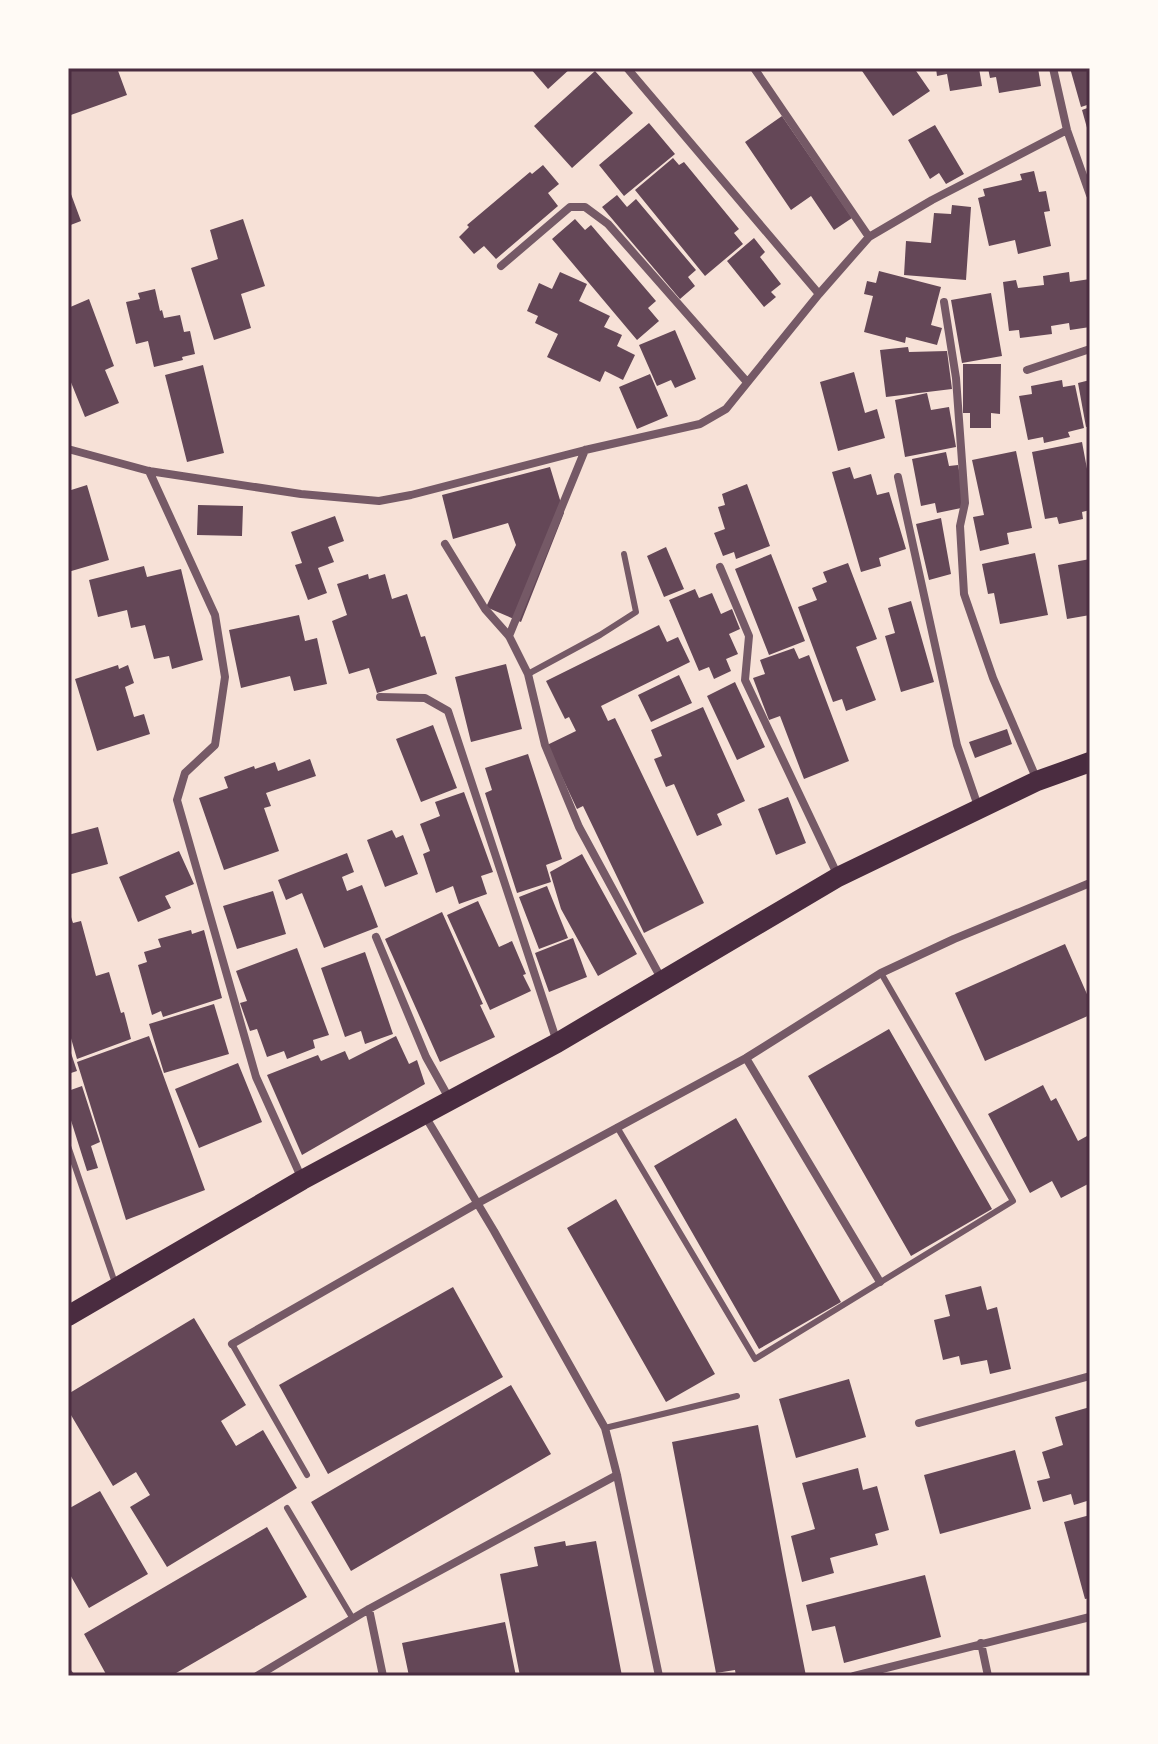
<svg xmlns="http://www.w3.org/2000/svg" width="1158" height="1744" font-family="'Nunito Sans',sans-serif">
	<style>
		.building { fill: #644757 }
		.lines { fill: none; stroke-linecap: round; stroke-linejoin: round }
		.service { stroke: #755966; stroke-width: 6 }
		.minor { stroke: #755966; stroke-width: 8 }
		.primary { stroke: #4a2c40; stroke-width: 20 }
		.neatline { fill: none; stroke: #4a2c40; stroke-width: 3 }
	</style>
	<rect width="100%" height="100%" fill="#f7e1d7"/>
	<path class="building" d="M68,68h49l10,27 -59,21z
		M530,68h41l-23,21z
		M860,68h54l16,23 -37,25z
		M936,68h43l3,18 -32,5 -3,-17 -10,2z
		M988,68h50l3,18 -42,7 -3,-16 -6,1z
		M1070,68h20v36l-9,3z
		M595,71l38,42 -61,55 -38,-42z
		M1090,107v28h-1l-7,-25z
		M782,116l70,102 -18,12 -23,-34 -20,14 -46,-68z
		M649,123l26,31 -51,42 -25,-31z
		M935,125l29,49 -18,10 -7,-11 -9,6 -22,-39z
		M673,158l6,7 5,-3 55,67 -5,4 9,11 -38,32 -70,-86z
		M543,165l16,19 -11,9 10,13 -62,53 -12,-13 -10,8 -15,-17 10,-10 -2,-2 63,-53 2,2z
		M1034,171l5,21 7,-1 4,20 -6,1 7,34 -33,8 -3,-14 -26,6 -11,-48 7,-2 -2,-7 39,-9 -2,-6z
		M68,186l13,35 -13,5z
		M617,195l10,12 9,-8 60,71 -8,7 7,9 -15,13 -78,-92z
		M952,205l19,2 -5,73 -62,-5 2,-34 25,2 3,-30 17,1z
		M243,219l22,67 -24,8 10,34 -37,12 -23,-72 27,-9 -8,-29z
		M575,219l10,11 6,-5 65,76 -8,7 11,13 -22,19 -85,-101z
		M754,238l11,14 -5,5 21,27 -10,8 5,5 -12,10 -37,-46z
		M879,271l62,16 -10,38 11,3 -5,17 -31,-8 -1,6 -41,-11 9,-36 -9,-2 3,-13 9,2z
		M560,272l27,12 -8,17 31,15 -6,11 18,8 -5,11 18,9 -12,25 -18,-9 -5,11 -53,-25 11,-23 -23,-11 3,-7 -11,-5 12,-28 13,6z
		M1069,272l1,10 20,-3v48l-20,3 -1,-7 -18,3 1,8 -32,4 -1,-8 -10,1 -6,-49 13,-2 2,8 26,-3 -1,-9z
		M155,289l5,22 2,-1 2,8 16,-3 4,17 6,-1 5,23 -13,3 1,3 -29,7 -6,-26 -12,3 -10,-42 14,-3 -2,-6z
		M991,293l11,63 -40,7 -11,-63z
		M89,299l25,67 -9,4 14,33 -34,14 -17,-42v-50l3,-1 -3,-16z
		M675,330l21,49 -21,9 -4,-8 -14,6 -18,-41z
		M908,347l1,5 38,-1 5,38 -66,8 -6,-47z
		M963,364h38l-1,50 -9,-1v15h-21v-15h-7z
		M203,365l21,88 -37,9 -22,-87z
		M854,372l11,41 12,-4 8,29 -47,13 -18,-69z
		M650,374l18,42 -31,13 -18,-42z
		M1062,380l1,7 12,-2 9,43 -16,4 2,5 -26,6 -1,-6 -15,3 -9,-44 13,-2 -1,-8z
		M1090,380v46l-4,1 -8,-44z
		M927,393l4,17 18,-3 7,40 -51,10 -10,-57z
		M1082,442l8,43v25l-8,2 1,7 -24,5 -2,-7 -12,2 -13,-67z
		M1016,451l16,77 -25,5 2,11 -29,7 -7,-34 11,-2 -12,-55z
		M946,452l3,14 9,-1 8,42 -29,6 -2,-10 -14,3 -9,-47z
		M550,467l14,46 -43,109 -35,-15 30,-62 -8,-22 -55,16 -11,-44z
		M850,467l4,12 17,-5 6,21 12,-3 17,57 -27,9 2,8 -20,6 -29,-100z
		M747,484l23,62 -34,13 -2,-7 -11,4 -9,-23 11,-4 -7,-22 7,-2 -3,-11z
		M87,485l22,75 -41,12v-81z
		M198,505l45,1 -1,30 -45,-1z
		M335,516l9,25 -16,6 6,15 -16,6 9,25 -19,7 -13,-35 7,-2 -11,-31z
		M941,518l10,56 -22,6 -13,-56z
		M666,547l18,42 -20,8 -17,-41z
		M1035,553l13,62 -48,9 -6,-31 -6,1 -6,-30z
		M771,554l34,87 -36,14 -34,-86z
		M1090,559v56l-23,4 -9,-54z
		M848,563l29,76 -21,8 20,53 -30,11 -4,-12 -9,3 -35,-95 19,-7 -5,-12 15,-6 -4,-10z
		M144,566l3,11 34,-8 22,91 -31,9 -3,-13 -15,3 -9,-34 -14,3 -4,-18 -29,7 -9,-37z
		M368,574l1,5 16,-5 7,25 15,-5 14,43 4,-1 12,38 -60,19 -8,-25 -20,6 -17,-53 15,-6 -10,-31z
		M695,589l4,9 13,-5 9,21 11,-5 8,20 -11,5 9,20 -12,5 5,12 -17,8 -5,-12 -10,4 -30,-71z
		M911,601l23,81 -33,10 -16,-56 10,-3 -7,-25z
		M299,615l6,26 12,-3 10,46 -33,7 -4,-15 -49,12 -12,-58z
		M659,625l8,17 11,-5 12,25 -89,44 7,15 7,-3 89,185 -60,30 -61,-127 -6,3 -30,-64 29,-14 -7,-14 -4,2 -19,-38z
		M794,648l5,11 10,-4 40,106 -45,18 -24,-63 -11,4 -16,-42 12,-4 -5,-14z
		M506,664l16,65 -51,13 -16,-65z
		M118,665l1,4 9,-4 6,18 -9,4 9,30 10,-3 6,20 -53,17 -22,-72z
		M679,675l13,28 -41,19 -13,-27z
		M735,682l30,65 -28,13 -30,-64z
		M703,707l42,94 -28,13 5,11 -25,11 -23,-52 -8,3 -12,-28 8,-3 -11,-26z
		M433,725l24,63 -36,14 -25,-63z
		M1007,729l5,15 -37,14 -6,-16z
		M528,754l34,105 -16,6 5,17 -34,11 -32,-100 7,-3 -7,-22z
		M310,759l6,17 -50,17 5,13 -7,2 15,43 -55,19 -25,-72 29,-10 -4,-11 30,-11 1,3 20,-7 3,9z
		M464,792l29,80 -12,4 6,18 -28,10 -6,-18 -17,7 -13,-39 7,-3 -10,-27 20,-8 -5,-14z
		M788,797l18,46 -30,12 -18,-46z
		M98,827l10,37 -40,11v-40z
		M392,830l4,8 7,-3 15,39 -33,13 -18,-47z
		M179,851l15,33 -29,12 6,12 -33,14 -19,-45z
		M347,853l7,19 -12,5 5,14 15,-6 16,42 -54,21 -22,-55 -16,7 -8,-20z
		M582,854l55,100 -39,22 -37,-67 -11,-37z
		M547,886l21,52 -29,11 -20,-52z
		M273,891l13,43 -49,15 -14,-43z
		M478,901l21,46 13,-6 14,33 -3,1 8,16 -41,19 -43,-95z
		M68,908l5,15 8,-2 15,55 13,-4 12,41 3,-1 7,27 -54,20 -9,-31z
		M442,912l41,92 -3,1 15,32 -55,25 -55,-123z
		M191,930l1,4 12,-4 18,68 -59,19 -2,-6 -9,4 -14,-50 9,-3 -3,-10 17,-5 -3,-8z
		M573,938l14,39 -38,15 -14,-39z
		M1065,944l25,57v14l-105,46 -30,-68z
		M297,948l32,87 -16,5 2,8 -28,11 -3,-8 -17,6 -10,-28 -7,2 -10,-28 7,-2 -11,-30z
		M365,952l28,82 -28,10 -4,-13 -16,6 -24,-69z
		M214,1004l15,50 -65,19 -15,-49z
		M889,1029l103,180 -81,47 -103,-180z
		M149,1036l56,154 -79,30 -49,-158z
		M396,1036l13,28 8,-4 8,24 -123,71 -35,-80 51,-20 3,6 24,-10 4,9z
		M68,1044l9,27 -9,3z
		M238,1063l24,59 -63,26 -24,-59z
		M1043,1085l8,16 5,-3 22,43 9,-5 3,6v41l-29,15 -9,-17 -22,12 -42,-79z
		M82,1086l18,56 -9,4 7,22 -11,3 -19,-60v-20z
		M736,1118l105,184 -82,47 -105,-183z
		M616,1199l99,175 -49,28 -99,-174z
		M981,1286l6,24 10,-3 14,62 -21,5 -3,-14 -26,5 -2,-9 -16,4 -9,-40 16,-4 -5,-21z
		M453,1287l50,90 -175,97 -49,-89z
		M194,1318l52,87 -25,16 15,25 27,-16 34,58 -130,79 -37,-60 20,-12 -14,-23 -23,14 -45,-76v-16z
		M849,1379l17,58 -70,21 -17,-59z
		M511,1385l40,69 -200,117 -40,-69z
		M1090,1407v93l-16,5 -3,-11 -28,8 -6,-21 13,-3 -8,-26 21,-7 -8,-28z
		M758,1425l27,145 21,106h-70l-1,-6 -19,3 -44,-231z
		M1015,1450l16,59 -91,25 -16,-59z
		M858,1468l5,22 14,-4 12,44 -14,4 3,11 -48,13 4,15 -32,9 -11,-46 24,-7 -13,-46z
		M100,1491l48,83 -59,34 -21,-37v-62z
		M1090,1515v83l-5,1 -21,-77z
		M267,1527l40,70 -136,79h-64l-23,-42z
		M565,1541l1,5 30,-5 26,135h-102l-20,-102 38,-8 -4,-19z
		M925,1575l16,62 -97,26 -9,-37 -23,5 -6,-26z
		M505,1622l11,54h-107l-7,-33z"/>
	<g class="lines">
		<path class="service" d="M528,674l72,-39 36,-23 -12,-58
			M617,1127l138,232 258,-158 -132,-228
			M68,1146l47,137
			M232,1344l75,131
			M605,1428l132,-32
			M287,1508l66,111
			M68,1671l4,5"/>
		<path class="minor" d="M627,68l192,226
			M754,68l115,169
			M1053,68l14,62 23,65
			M501,266l69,-59h15l23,17 139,158
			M944,302l12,76 9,125 -5,23 4,68 29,84 44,102
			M1027,370l63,-21
			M68,449l81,22 152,23 78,7 32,-6 174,-45 115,-26 26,-15 93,-115 50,-57 63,-37 135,-70
			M149,471l66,144 10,62 -10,68 -30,28 -8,27 79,277 46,102
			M898,477l59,268 22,64
			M445,544l40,65 24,27 19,38 17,71 34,82 83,153
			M720,567l29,69 -4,44 93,196
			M509,636l76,-186
			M380,697l45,1 23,13 109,331
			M376,937l50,120 24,43
			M746,1058l134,224
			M425,1116l69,115 111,197 12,47 42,201
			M232,1344l246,-141 268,-145 135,-85 73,-34 136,-56
			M919,1423l171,-47
			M369,1609l14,67
			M981,1643l7,33
			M257,1676l112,-67 248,-134
			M854,1676l236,-59"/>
		<path class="primary" d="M68,1316l234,-136 255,-137 281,-166 199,-96 53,-19"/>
	</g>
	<rect width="1158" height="1744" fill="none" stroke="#fffaf5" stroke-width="140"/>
	<rect x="70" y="70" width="1018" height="1604" class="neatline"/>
</svg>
